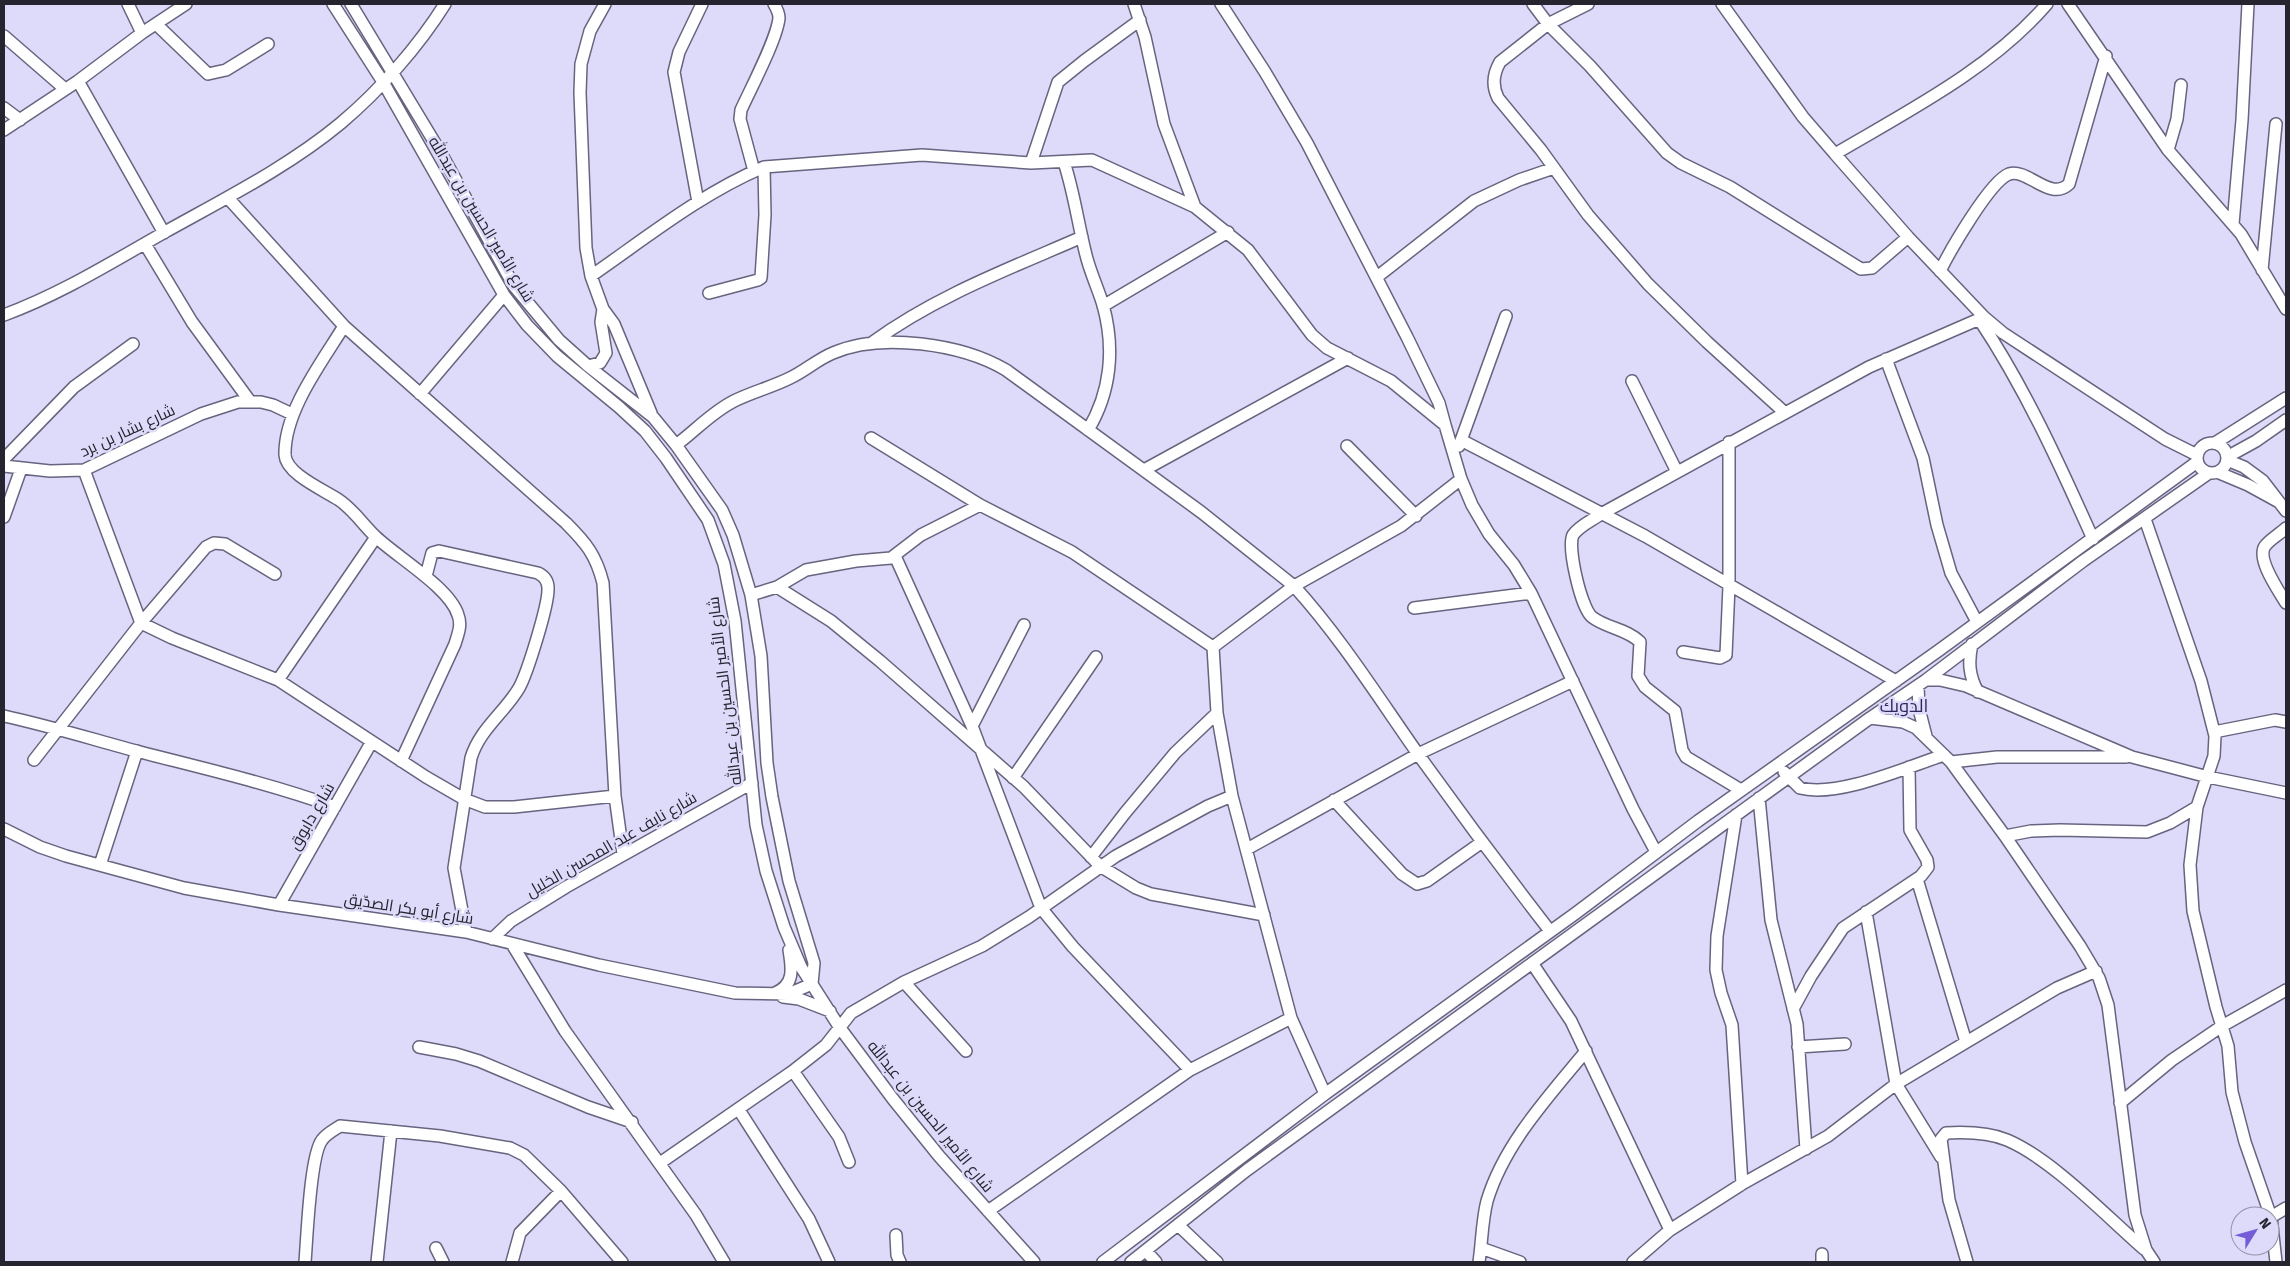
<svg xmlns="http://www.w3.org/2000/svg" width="2290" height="1266" font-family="'Fira Sans',Cairo,sans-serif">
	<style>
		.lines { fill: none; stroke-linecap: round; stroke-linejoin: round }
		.minor-casing { stroke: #66647e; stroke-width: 14 }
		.minor { stroke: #fff; stroke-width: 11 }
		.labels { text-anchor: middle; stroke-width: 5; stroke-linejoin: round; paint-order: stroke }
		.street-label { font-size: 16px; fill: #25242f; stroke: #dddbf9 }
		.neighbourhood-label { font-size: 18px; fill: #302560; stroke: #dddbf9 }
	</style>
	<rect width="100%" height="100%" fill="#dddbf9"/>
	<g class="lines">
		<g class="minor-casing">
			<path id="minor" d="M128,4l14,29
				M333,4l50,78 121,213 23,30 30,31 62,51 26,24 21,27 42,62 16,44 11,57 21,204 10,46 18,56 17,40 39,61 53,71 46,57 95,106
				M351,4l90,149 73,133 45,54 29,26 65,51 23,28 46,65 11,25 18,60 10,61 6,107 5,34 17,84 25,82 -2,21
				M605,4l-15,27 -9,33 -1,29 6,155 5,28 12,33 11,15 37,89
				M1134,4l11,33 19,87 31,83 53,43 64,85 15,13 64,33 54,44 16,54 11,26 17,29 25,31 17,28 102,216 23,43
				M1221,4l44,68 42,71 100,194 32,66 6,22
				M1533,4l15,20 42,42 77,87 14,10 49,24 131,82 11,-1 36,-31 76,80 19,16 162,106 32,16
				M1588,4l-40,20 -48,38c-7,12 -8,24 -2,36l43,52 47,65 60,69 59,58 77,70
				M1722,4l81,113 32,37
				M2068,4l100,146 73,84 45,75
				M156,24l52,50 18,-4 42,-26
				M4,36l61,53
				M78,81l86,152
				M4,108l16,12
				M4,130l74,-49 64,-48 44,-29
				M2168,150l9,-31 4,-34
				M1064,162c10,30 14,62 22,93 4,17 12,33 17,50 12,43 8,87 -15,125
				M1031,163l27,-81 26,-21 56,-41
				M764,167l158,-12 109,8 61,-3 103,47
				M754,171l-14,-52 1,-9c10,-22 36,-71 38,-92 0,-5 -2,-9 -5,-14
				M228,198l116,128 222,197c20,20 30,32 37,60l12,213 8,58
				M698,202l-24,-130 5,-20 23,-48
				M2233,224l9,-104 6,-116
				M1908,237l-73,-83c73,-43 156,-85 212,-150
				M145,244l47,78 57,78
				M2262,270l14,-146
				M1940,271c10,-20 50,-90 69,-97 19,-6 41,28 60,10l37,-128
				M591,276c55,-38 111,-83 173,-109l1,48 -4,63 -3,2 -49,13
				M1377,277l97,-76 45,-21 35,-12
				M1103,306l125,-74
				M4,315c57,-21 108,-53 161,-83 59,-33 123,-65 176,-109 39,-33 77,-76 104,-119
				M1979,319c46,69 80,144 114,220
				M344,326c-22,36 -60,85 -59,129 1,19 39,35 54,45 15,10 24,25 37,37 21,20 74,51 82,78 4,10 0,19 -3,29l-54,117
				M873,342c63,-46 138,-74 209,-105
				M1886,359l37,99 14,67 14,48 26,49
				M588,366l12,-3 6,-10 -5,-31 2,-13
				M1632,381l45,91
				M420,394l84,-99
				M871,438l109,67 92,47 141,95
				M1461,440l184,96 251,145
				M2197 458a15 15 0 1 1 30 0a15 15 0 1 1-30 0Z
				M2215,443l71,-45
				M676,445c19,-14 36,-33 58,-44 18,-9 38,-14 56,-23 15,-7 28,-19 43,-25 48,-21 129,-9 173,17l195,142 93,74 107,-60 60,-47
				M1347,446l69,70
				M1459,446l47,-130
				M2227,457l29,-16 30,-21
				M4,459l70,-72 59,-43
				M2227,460l17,7 19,14 23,30
				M4,466l46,5 34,-1 117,-56 37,-12h23l12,3 19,9
				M84,470l57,153 31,15 106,42 148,97 38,22 21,8h29l101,-11
				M1144,470l204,-112
				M2217,472l31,13 31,17
				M4,517l17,-48
				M2286,528c-6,6 -16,11 -21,18 -9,13 14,45 21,57
				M895,556l77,170 69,182 32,39 117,123
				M426,576l6,-23 7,-2 99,22c6,3 10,8 10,15 1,16 -21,86 -29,100 -14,24 -40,42 -48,70l-17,110 12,64
				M777,587l54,34 49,40 144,126 76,79 36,22 15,6 113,21
				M751,595l26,-8 29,-17 50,-9 35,-3 30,-23 59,-30
				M1414,608l117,-15
				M1972,644c-4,18 -3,32 6,48
				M1213,647l81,-61c47,52 84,111 124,168 43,60 87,119 132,177
				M1213,647l4,66 15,83
				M1683,652l37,6 6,-3 3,-69v-144
				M278,680l98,-143
				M1926,680h14l26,6 166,71 76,20 78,16
				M1918,686l1,23 7,27
				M4,716c46,10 91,24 136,36 66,17 131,32 195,55
				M1870,718l33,4 13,6 35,34 54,74 75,110 19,32 9,27 27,210 11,35 8,12
				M972,726l52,-101
				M2214,732l61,-12 11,2
				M34,760l107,-137 65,-76 8,-4 11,1 50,30
				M1951,762l46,-5h129
				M1784,772l16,16c38,10 107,-21 144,-33
				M1013,778l83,-121
				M1741,790l-55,-33 -4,-7 -7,-39 -30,-24 -7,-11 2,-34c-13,-13 -34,-14 -48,-25 -11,-9 -25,-70 -19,-82 6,-9 20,-15 28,-21l268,-147 115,-50
				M1759,798l12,122 26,104 9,125
				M1334,800l68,74 15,10 10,-3 55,-39
				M2197,807l-7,58 3,46 23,96 12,39 4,46 13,50 26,75
				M1736,815l-19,121 -1,34 5,23 11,32 10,159
				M4,829l36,18 26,9 118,32 95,17 187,27 133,33 136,28 53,1 24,-10
				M2005,836l26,-5 29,-1 87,2 23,-9 27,-16 17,-51 1,-20 -14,-55 -56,-162
				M1247,849l171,-95 155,-73
				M1091,857l34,-44 50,-60 42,-40
				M100,865l37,-114
				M1917,879l49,163
				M279,905l92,-162
				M1866,912l30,172 45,73
				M492,939l19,-18 55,-34 186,-104
				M512,944l53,87 131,184 28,47
				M1532,963l39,58 99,209
				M904,982l62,69
				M775,993c20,-8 17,-25 14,-43
				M783,997l16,2 31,12
				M1793,1009l18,-33 32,-48 78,-52 7,-9 -1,-7 -17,-30 -1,-63
				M419,1047l37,7 23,7 109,46 44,15
				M1798,1047l47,-3
				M793,1071l46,66 10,25
				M2120,1103l52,-43 50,-34 64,-36
				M739,1110l70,109 20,43
				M660,1163l133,-92 33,-26 25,-32 53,-31 78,-36 47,-29 87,-61 92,-50 24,-10 59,222 34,76
				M988,1211l202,-141 101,-52
				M1178,1225l39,37
				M896,1235l1,20 3,7
				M436,1248l7,14
				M1481,1248l39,14
				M1146,1251l10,11
				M1822,1254v8
				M305,1262c2,-23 5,-107 17,-122 4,-6 12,-10 18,-14l100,10 70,12 14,7 37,36 61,71
				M377,1262l14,-131
				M512,1262l8,-29 41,-42
				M1103,1262l222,-168 251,-181 122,-92 240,-170 259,-189
				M1131,1262l116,-92 623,-452 56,-38 157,-119 126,-88
				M1479,1262c3,-20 3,-42 8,-61 17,-57 62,-105 99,-150
				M1633,1262l37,-32 72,-46 86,-48 68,-52 161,-96 39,-17
				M1967,1262l-18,-62 -8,-61 5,-6c18,-1 44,0 61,7 45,19 99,76 137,109
				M2276,1262l-5,-45 15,-9"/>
		</g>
		<use href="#minor" class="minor"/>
	</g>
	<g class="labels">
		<g class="street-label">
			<text transform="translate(482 219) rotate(59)" y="6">شارع الأمير الحسين بن عبدالله</text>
			<text transform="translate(127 430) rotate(-25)" y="6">شارع بشار بن برد</text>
			<text transform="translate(724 691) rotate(-97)" y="6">شارع الأمير الحسين بن عبدالله</text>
			<text transform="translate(311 816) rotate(-60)" y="6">شارع دابوق</text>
			<text transform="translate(611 844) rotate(-30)" y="6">شارع نايف عبد المحسن الخليل</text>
			<text transform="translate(409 908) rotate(9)" y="6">شارع أبو بكر الصدّيق</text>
			<text transform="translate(931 1116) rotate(51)" y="6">شارع الأمير الحسين بن عبدالله</text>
		</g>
		<g class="neighbourhood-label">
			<text x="1904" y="712">الدويك</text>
		</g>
	</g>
	<rect width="2290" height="1266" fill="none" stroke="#25242f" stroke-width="10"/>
	<g transform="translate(2255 1231) rotate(53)"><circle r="24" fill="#dddbf9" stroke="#9392a8"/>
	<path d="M0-4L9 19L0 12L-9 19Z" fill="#745dd7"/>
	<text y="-8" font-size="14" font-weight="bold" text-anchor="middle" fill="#25242f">N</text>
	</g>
</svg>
